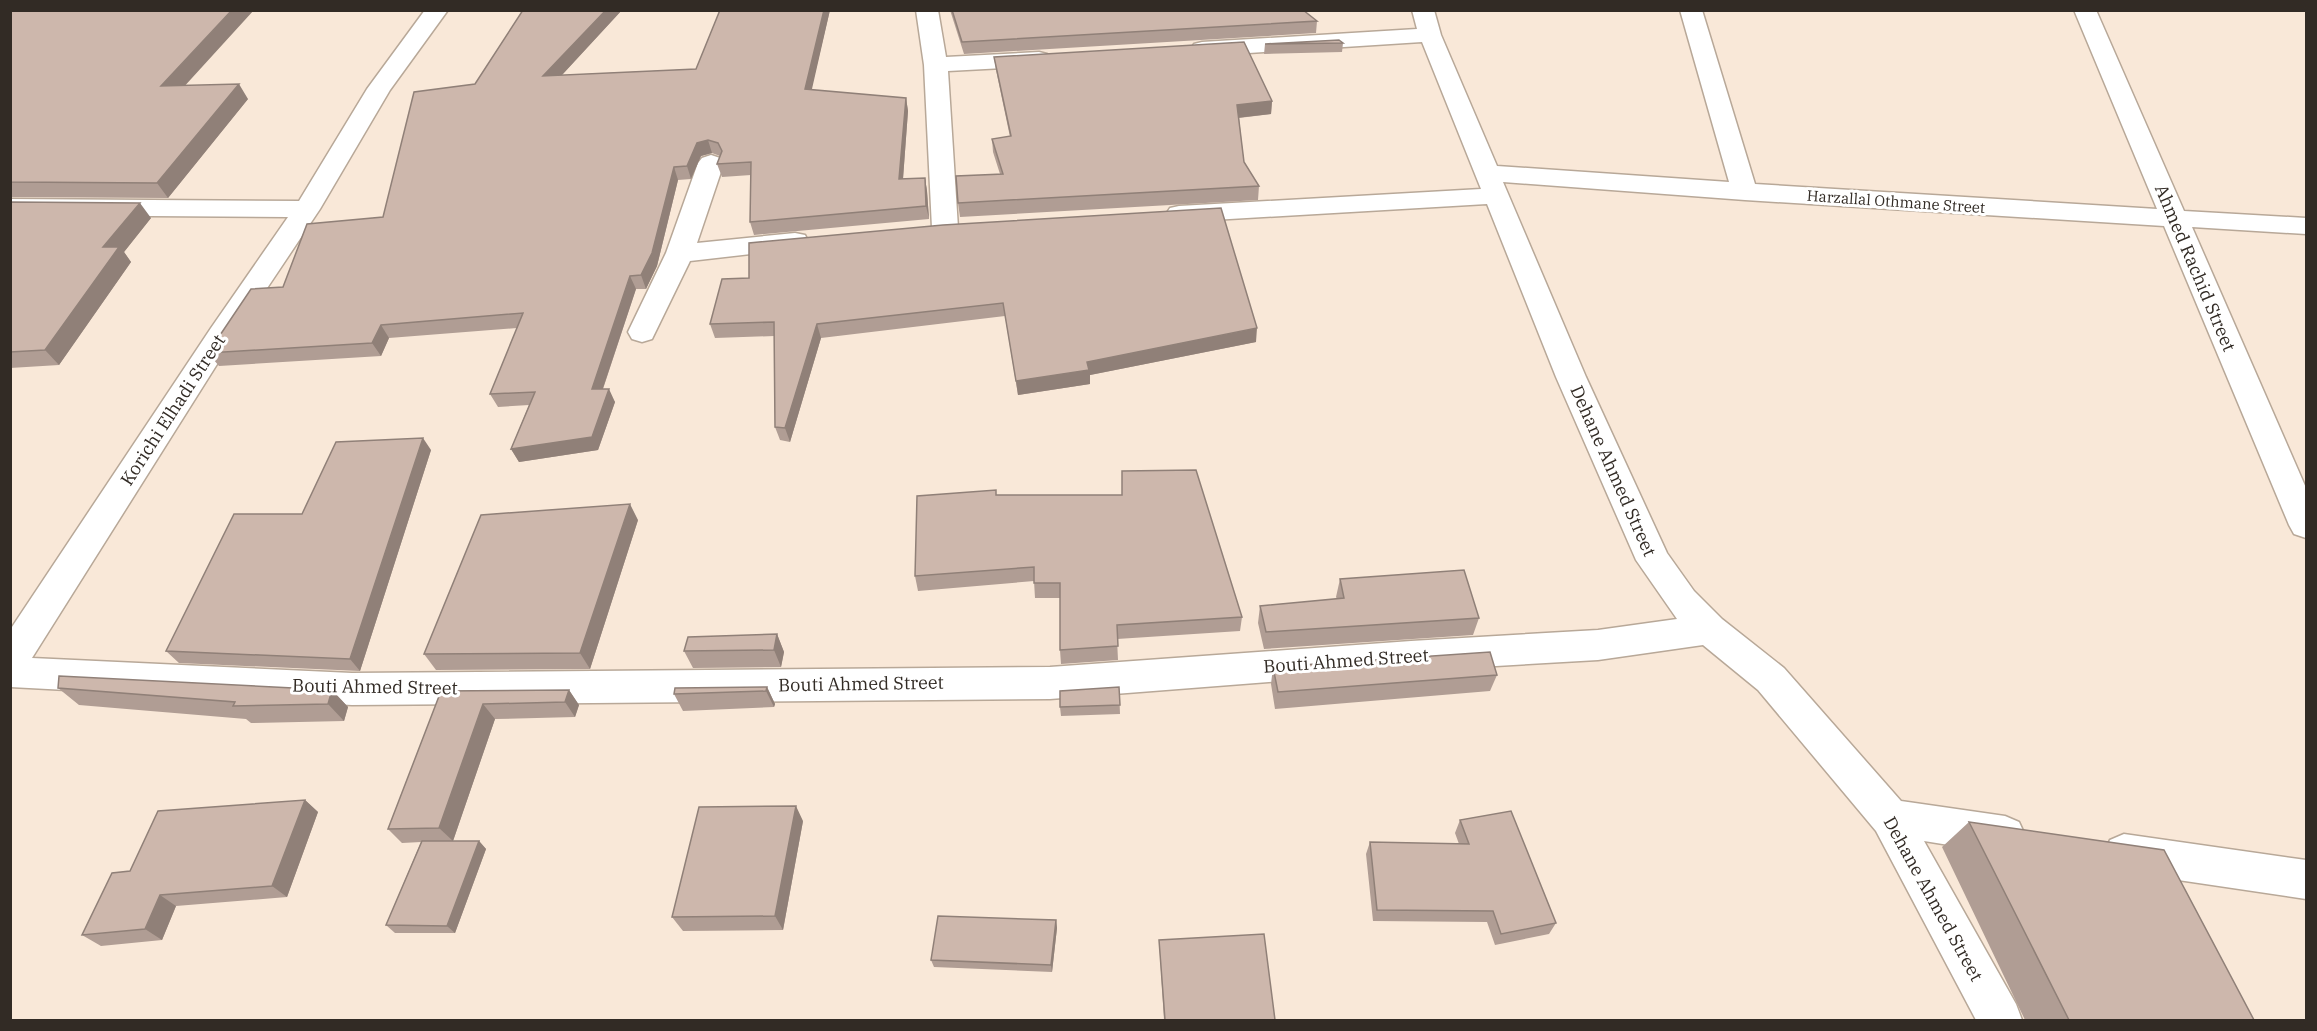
<svg xmlns="http://www.w3.org/2000/svg" width="2317" height="1031" font-family="'IBM Plex Serif',serif">
	<style>
		.lines { fill: none; stroke-linecap: round; stroke-linejoin: round }
		.minor-casing { stroke: #b8a898; stroke-width: 3 }
		.minor { fill: #fff; fill-rule: evenodd }
		.wall { fill: #b09d94 }
		.shaded-wall { fill: #908078 }
		.building { fill: #cdb7ac; stroke: #908078; stroke-width: 1.5 }
		.labels { text-anchor: middle; stroke-width: 6; stroke-linejoin: round; paint-order: stroke }
		.far-street-label { font-size: 15px; fill: #322b25; stroke: #fff }
		.street-label { font-size: 18px; fill: #322b25; stroke: #fff }
	</style>
	<rect width="100%" height="100%" fill="#f9e8d8"/>
	<g class="lines">
		<g class="minor-casing">
			<path id="minor" d="M425,10h23l-58,80 -70,119 -89,133 -199,316 320,15 698,-6 361,-26 187,-11 79,-11 -41,-59 -80,-183 -69,-173 -308,18 -9,-2 -4,-6 4,-6 9,-2 302,-17 -59,-147 -220,14 -8,-2 -3,-5 3,-5 8,-2 215,-13 -5,-19h22l7,25 56,131 232,16 -49,-172h22l53,174 402,25 -83,-199h22l88,201 122,7v16l-114,-7 114,261v50l-12,-4 -5,-9 -125,-299 -419,-26 -242,-18 83,195 81,176 27,38 28,28 62,49 117,133 104,15 14,6 6,13 -6,13 -14,6 -81,-13 92,163 6,16h-46l-100,-189 -118,-141 -55,-45 -105,15 -187,11 -361,28 -698,6 -342,-18v-57l201,-302 77,-111 -278,-2v-16l289,2 68,-112z
				M916,10h22l8,47 93,-5 8,2 3,5 -3,5 -8,2 -91,5 10,157 -4,6 -9,2 -9,-2 -4,-6 -8,-163z
				M711,155l9,3 4,5 -27,80 98,-10 10,2 3,6 -3,6 -10,2 -105,12 -38,78 -10,3 -10,-3 -4,-7 38,-79 32,-90 4,-5z
				M2124,834l182,26v39l-182,-27 -14,-6 -6,-13 6,-13z"/>
		</g>
		<use href="#minor" class="minor"/>
	</g>
	<path class="wall" d="M10,10l175,75 63,14 -80,99 -158,-1z
		M523,10h99l-60,65 134,-6 24,-59h110l-19,80 95,8 2,13 -5,68 22,-1 2,13 2,28 -175,16 -4,-13 1,-47 -29,2 -5,-13 3,-8 -8,-3 -11,3 -10,23 -13,1 -21,86 -11,23h-10l-33,100 12,13 -17,48 -79,12 -8,-13 18,-44 -31,2 -8,-13 27,-66 -128,10 -8,18 -162,10 -11,-13 75,-66 100,-70 92,-133z
		M950,10h353l14,11 -1,12 -352,21z
		M1343,43l-1,9 -78,2 1,-10z
		M994,57l278,44 -1,13 -32,4 5,44 15,24 -1,14 -298,17 -2,-14 42,-29 -7,-22 -1,-13 18,-2 -14,-67z
		M10,202l141,16 -27,34 7,10 -72,103 -49,3z
		M749,243l507,99 -166,33v9l-72,11 -13,-79 -184,22 -31,104 -10,-2 -5,-13 -1,-91 -59,2 -5,-14 39,-46z
		M431,450l-71,221 -181,-8 -13,-12 136,-137z
		M997,495l245,122 -2,14 -123,8 1,21 -57,4 -1,-14v-52h-25l-1,-17 -116,10 -3,-15z
		M638,520l-48,149 -154,1 -12,-16z
		M1340,579l139,39 -6,17 -209,14 -6,-26 2,-17 77,-7 -1,-2z
		M777,634l7,18 -3,15 -88,1 -9,-17z
		M1273,667l224,8 -7,16 -215,18 -4,-25z
		M767,687l8,17 -1,3 -91,4 -9,-17z
		M1119,687l1,27 -59,2 -1,-9z
		M58,688l274,2 16,17 -4,14 -93,2 -5,-4 -167,-14z
		M569,690l10,15 -4,12 -80,2 -42,122h26l7,8 -31,84h-60l-9,-8 35,-83 -19,1 -14,-14 53,-138z
		M305,800l13,12 -31,85 -111,9 -14,34 -61,6 -19,-11z
		M1460,820l96,103 -7,11 -54,11 -8,-23 -114,-1 -7,-67 4,-12 89,2 -4,-11z
		M803,821l-20,109 -100,1 -11,-14z
		M1969,822l285,198h-229l-83,-173z
		M1056,920l1,8 -5,44 -118,-5 -3,-7z
		M1159,940l116,80h-111z"/>
	<path class="shaded-wall" d="M232,10h22l-83,91 -10,-15z
		M606,10h16l-73,79 -6,-13z
		M824,10h6l-21,92 -4,-13z
		M239,84l9,15 -80,99 -11,-15z
		M906,98l2,13 -6,81 -3,-13z
		M1272,101l-1,13 -35,4 1,-13z
		M708,140l4,13 -11,3 -10,23 -4,-13 10,-23z
		M674,167l4,13 -21,86 -11,23 -5,-14z
		M925,178l2,13 2,28 -3,-13z
		M140,203l11,15 -27,34 7,10 -72,103 -14,-15 58,-103z
		M630,276l6,13 -38,114 -6,-14z
		M817,324l4,14 -31,104 -5,-14z
		M381,325l8,13 -8,18 -9,-13z
		M1257,328l-1,14 -166,33v9l-72,11 -2,-14 71,-19z
		M609,389l6,13 -17,48 -79,12 -8,-13z
		M423,438l8,12 -71,221 -10,-12z
		M630,504l8,16 -48,149 -10,-16z
		M777,634l7,18 -3,15 -7,-17z
		M767,687l8,17 -1,3 -8,-16z
		M332,690l16,17 -4,14 -16,-17z
		M569,690l10,15 -4,12 -10,-15z
		M483,704l12,15 -42,122 -14,-13z
		M305,800l13,12 -31,85 -15,-11z
		M796,806l7,15 -20,109 -8,-14z
		M479,841l7,8 -31,84 -8,-7z
		M160,895l16,11 -14,34 -17,-11z
		M1056,920l1,8 -5,44 -1,-7z"/>
	<path class="building" d="M10,10h222l-71,76 78,-2 -82,99 -147,-1z
		M523,10h83l-63,66 153,-7 24,-59h104l-19,79 101,9 -7,81 26,-1 1,28 -176,16 1,-60 -34,2 5,-13 -4,-8 -10,-3 -11,3 -10,23 -13,1 -22,86 -11,22 -11,1 -38,113h17l-17,48 -81,12 24,-57 -45,2 33,-81 -142,12 -9,18 -164,10 43,-64 32,-2 24,-63 76,-7 31,-125 61,-8z
		M952,10h351l14,11 -355,21z
		M1339,40l4,3 -78,1z
		M1244,42l28,59 -35,4 7,57 15,24 -301,17 -2,-27 47,-2 -11,-35 19,-3 -17,-79z
		M10,202l130,1 -37,44h16l-74,103 -35,2z
		M1221,208l36,120 -170,34 2,8 -73,11 -13,-78 -186,21 -32,104 -10,-1 -1,-105 -64,2 12,-45 27,-1v-35l194,-18z
		M423,438l-73,221 -184,-8 68,-137h68l34,-72z
		M1196,470l46,147 -125,8 1,21 -58,4v-67h-26v-16l-119,9 2,-80 79,-6v5h126v-24z
		M630,504l-50,149 -156,1 57,-139z
		M1464,570l15,48 -213,14 -6,-26 84,-8 -4,-19z
		M777,634l-3,16 -90,1 4,-14z
		M1490,652l7,23 -219,17 -5,-25z
		M59,676l273,14 -4,14 -95,2 2,-4 -177,-14z
		M767,687l-1,4 -92,3 1,-6z
		M1119,687l1,18 -60,2v-16z
		M569,690l-4,12 -82,2 -44,124 -51,1 53,-138z
		M305,800l-33,86 -112,9 -15,34 -63,6 30,-62 18,-2 28,-60z
		M796,806l-21,110 -103,1 27,-110z
		M1511,811l45,112 -55,11 -8,-23 -116,-1 -7,-68 99,2 -9,-24z
		M1969,822l195,28 90,170h-185z
		M422,841h57l-32,85 -61,-1z
		M938,916l118,4 -5,45 -120,-5z
		M1264,934l11,86h-110l-6,-80z"/>
	<g class="labels">
		<g class="far-street-label">
			<text transform="translate(1896 202) rotate(4)" y="5">Harzallal Othmane Street</text>
		</g>
		<g class="street-label">
			<text transform="translate(2195 268) rotate(67)" y="6">Ahmed Rachid Street</text>
			<text transform="translate(173 410) rotate(-57)" y="6">Korichi Elhadi Street</text>
			<text transform="translate(1613 471) rotate(66)" y="6">Dehane Ahmed Street</text>
			<text transform="translate(1346 661) rotate(-4)" y="6">Bouti Ahmed Street</text>
			<text transform="translate(861 684) rotate(-1)" y="6">Bouti Ahmed Street</text>
			<text transform="translate(375 687) rotate(1)" y="6">Bouti Ahmed Street</text>
			<text transform="translate(1933 899) rotate(61)" y="6">Dehane Ahmed Street</text>
		</g>
	</g>
	<rect width="2317" height="1031" fill="none" stroke="#322b25" stroke-width="24"/>
</svg>
